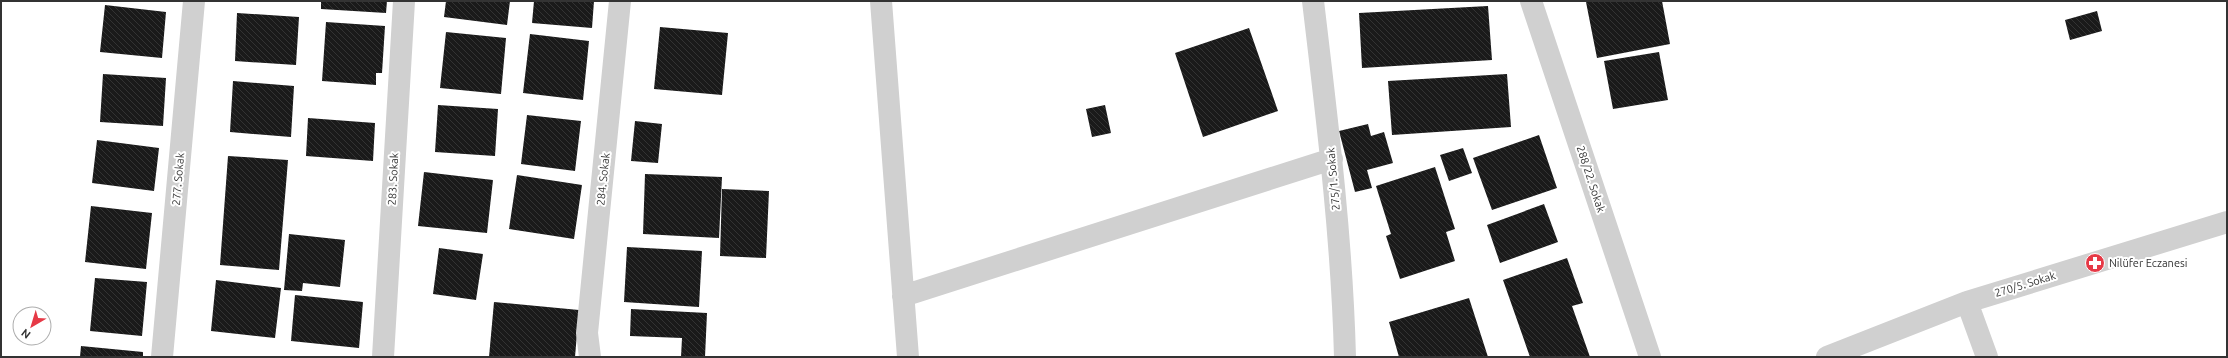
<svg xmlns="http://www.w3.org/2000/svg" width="2228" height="358" font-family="Ubuntu,sans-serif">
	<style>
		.building { fill: url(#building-back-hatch) }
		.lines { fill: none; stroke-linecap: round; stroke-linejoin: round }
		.minor { stroke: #d0d0d0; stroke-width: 22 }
		.labels { text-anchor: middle; stroke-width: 4; stroke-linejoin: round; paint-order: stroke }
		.street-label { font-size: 11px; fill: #333; stroke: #fff }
		.poi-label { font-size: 11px; fill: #333; stroke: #fff; text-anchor: start }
	</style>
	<defs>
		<pattern id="building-back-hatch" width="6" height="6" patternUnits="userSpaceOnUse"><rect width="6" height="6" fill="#1a1a1a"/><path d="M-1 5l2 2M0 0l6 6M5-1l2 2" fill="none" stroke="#333"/></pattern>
	</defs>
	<rect width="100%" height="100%" fill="#fff"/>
	<path class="building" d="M321,1h66l-1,12 -65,-4z
		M446,1h64l-3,24 -63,-8z
		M534,1h60l-2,27 -60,-5z
		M1662,1l8,43 -73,14 -11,-56z
		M105,5l61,7 -4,46 -62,-6z
		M1488,6l4,54 -130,8 -3,-55z
		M2097,11l5,20 -32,9 -5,-20z
		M237,13l62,4 -3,48 -61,-4z
		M326,22l59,4 -3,47h-6v12l-54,-4z
		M660,27l68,6 -6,62 -68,-6z
		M1249,28l29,83 -75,26 -28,-84z
		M446,32l60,6 -5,56 -61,-6z
		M530,34l59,7 -6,59 -60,-7z
		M1659,52l9,48 -55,9 -9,-48z
		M103,74l63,4 -3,48 -63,-4z
		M1507,74l4,53 -119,8 -4,-54z
		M233,81l61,5 -3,51 -61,-5z
		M438,105l60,4 -3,47 -60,-4z
		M1105,105l6,28 -19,4 -6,-28z
		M527,115l54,6 -6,50 -54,-7z
		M308,118l67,5 -2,38 -67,-5z
		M635,121l27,3 -4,39 -27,-2z
		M1368,124l3,12 13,-4 9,31 -26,7 5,18 -17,4 -16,-61z
		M1539,135l18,53 -65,22 -19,-52z
		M97,140l62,8 -5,43 -62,-8z
		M1463,148l9,25 -23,8 -9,-26z
		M228,156l60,4 -9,110 -59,-5z
		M1435,167l20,62 -9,3 9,29 -55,18 -14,-43 5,-2 -15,-48z
		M424,172l69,8 -6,53 -69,-7z
		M645,174l77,3 -3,61 -76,-4z
		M517,175l65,10 -8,54 -65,-10z
		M722,189l47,2 -3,67 -46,-2z
		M1544,204l14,38 -58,21 -13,-38z
		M91,206l61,7 -6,56 -61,-7z
		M289,234l56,6 -5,47 -37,-4 -1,8 -18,-1z
		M627,247l75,4 -3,56 -75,-5z
		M439,248l44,6 -7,46 -43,-6z
		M1567,258l16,45 -11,3 18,51h-60l-27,-77z
		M95,278l52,4 -5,54 -52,-5z
		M216,280l65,8 -6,50 -64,-7z
		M295,295l68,7 -4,46 -68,-7z
		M1469,298l19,59h-89l-10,-35z
		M494,302l85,8 -4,47h-86z
		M631,309l76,4 -2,44h-24l1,-19 -52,-2z
		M81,346l62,6v5h-63z"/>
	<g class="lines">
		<path class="minor" d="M881,1l27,356
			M1313,1c14,118 29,237 32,356
			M1531,1l119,356
			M903,296l429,-137
			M1967,302l20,55
			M162,357l32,-356
			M383,357l21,-356
			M590,357l-3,-24 33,-332
			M1827,357l140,-55 260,-80"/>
	</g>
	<defs>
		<g id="pharmacy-disc" transform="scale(1)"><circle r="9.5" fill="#e63946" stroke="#fff"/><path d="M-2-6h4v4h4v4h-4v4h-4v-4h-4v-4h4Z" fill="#fff"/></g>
	</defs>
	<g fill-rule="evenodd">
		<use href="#pharmacy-disc" x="2095" y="263"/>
	</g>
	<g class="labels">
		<g class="street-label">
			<text transform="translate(178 179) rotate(-85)" y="4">277. Sokak</text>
			<text transform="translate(393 179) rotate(-87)" y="4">283. Sokak</text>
			<text transform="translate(603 179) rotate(-84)" y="4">284. Sokak</text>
			<text transform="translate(1333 179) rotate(-95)" y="4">275/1. Sokak</text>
			<text transform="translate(1591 179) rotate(72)" y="4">288/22. Sokak</text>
			<text transform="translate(2025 284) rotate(-17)" y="4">270/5. Sokak</text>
		</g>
		<g class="poi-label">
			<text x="2109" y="267">Nilüfer Eczanesi</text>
		</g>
	</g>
	<rect width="2228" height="358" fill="none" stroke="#333333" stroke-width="4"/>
	<g transform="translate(32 326) rotate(218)"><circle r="19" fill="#ffffff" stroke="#adadad"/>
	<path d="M0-3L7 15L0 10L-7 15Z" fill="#e63946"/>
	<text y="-6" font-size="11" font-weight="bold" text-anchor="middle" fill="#333333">N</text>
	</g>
</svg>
